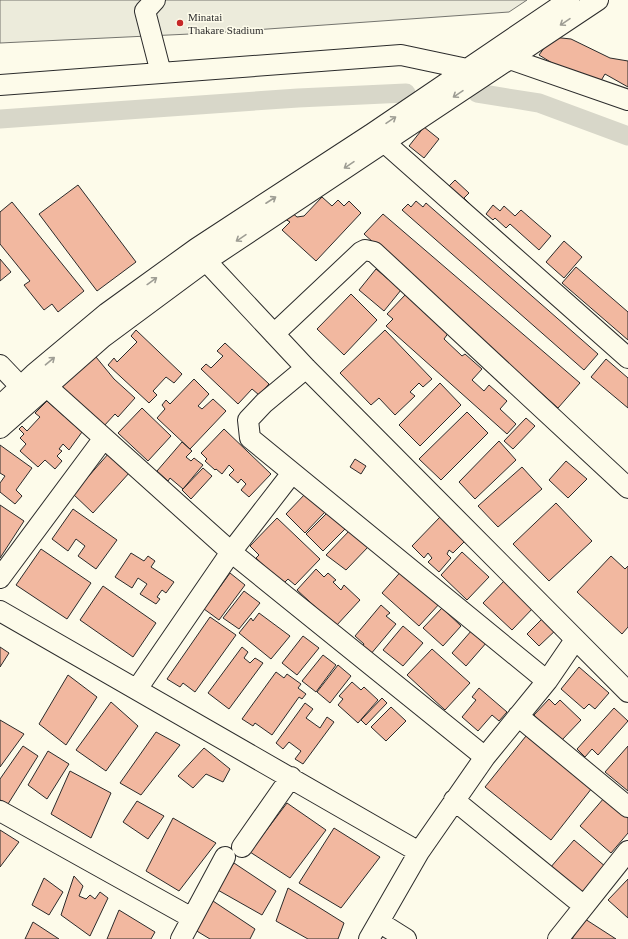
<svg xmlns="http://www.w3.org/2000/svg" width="628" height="939" font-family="'Times New Roman',serif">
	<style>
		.green { fill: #ecebdb; stroke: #74746e }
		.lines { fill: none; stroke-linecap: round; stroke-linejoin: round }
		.canal { stroke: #d8d7c9; stroke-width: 19 }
		.building { fill: #f2b8a0; stroke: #2b2b2b }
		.minor-casing { stroke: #2b2b2b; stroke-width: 22 }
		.minor { stroke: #fdfbea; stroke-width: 20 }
		.oneway { stroke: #9e9d94 }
		.poi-dot { fill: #c62828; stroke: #fdfbea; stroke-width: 1.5 }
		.labels { text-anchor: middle; stroke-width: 3; stroke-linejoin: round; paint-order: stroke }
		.poi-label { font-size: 11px; fill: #2b2b2b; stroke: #fdfbea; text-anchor: start }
	</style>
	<rect width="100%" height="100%" fill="#fdfbea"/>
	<path class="green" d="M0,0h527l-18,12 -298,21 -211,10z"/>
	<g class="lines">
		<path class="canal" d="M477,93l62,10 89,33
			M0,119l298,-21 108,-5"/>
	</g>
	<path class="building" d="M552,37l19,2 39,19 18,3v26l-23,-13 -6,10 -32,-12 -28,-17z
		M424,127l15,12 -15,19 -15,-12z
		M455,180l14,13 -5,5 6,6 -5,6 -21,-19z
		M78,185l58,77 -39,29 -58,-77z
		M322,197l10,9 6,-6 6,6 5,-5 12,12 -45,48 -34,-31 8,-8 -5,-3 6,-7 6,5 7,-1z
		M416,201l7,6 3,-4 172,151 -14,16 -182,-160 6,-6 3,3z
		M12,202l72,89 -26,21 -6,-8 -8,6 -20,-25 6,-4 -30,-37v-32z
		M493,205l7,6 4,-5 11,10 6,-6 30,26 -12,14 -29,-26 -4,4 -11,-10 -2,2 -7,-6z
		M383,214l197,169 -22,25 -194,-174z
		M564,241l18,16 -18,21 -18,-16z
		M0,259l11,13 -11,9z
		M576,267l52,45v28l-66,-57z
		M376,269l25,21 -17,21 -25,-21z
		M351,294l26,26 -33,35 -27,-26z
		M406,294l43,38 -5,7 18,17 3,-2 17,15 -10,11 12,11 5,-6 18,16 -7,8 16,15 -9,10 -121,-108 7,-7 -6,-5z
		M136,330l46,44 -8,9 -8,-6 -13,14 4,4 -8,8 -41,-38 6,-7 3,4 20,-20 -6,-6z
		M385,330l47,49 -9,8 -4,-4 -9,9 5,4 -20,19 -16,-17 -8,7 -31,-32z
		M225,343l44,41 -10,11 -7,-6 -14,15 -37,-35 5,-5 5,4 12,-12 -6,-5z
		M96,357l18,22 21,19 -17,19 -3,-3 -12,13 -45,-41z
		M606,359l22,19v30l-37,-31z
		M194,379l15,15 -11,12 4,3 11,-10 13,12 -36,38 -33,-31 8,-9 -3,-4 4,-5 4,4z
		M440,383l21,22 -41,41 -21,-21z
		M47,401l35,31 -13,18 -6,-6 -4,5 3,2 -5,5 5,5 -7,8 -10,-9 -7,7 -18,-16 6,-7 -6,-6 4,-4 -5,-5 3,-3 5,5 13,-14 -5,-4z
		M142,408l29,28 -23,25 -30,-28z
		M467,412l21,21 -47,47 -22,-21z
		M526,418l9,8 -22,23 -9,-8z
		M224,429l47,45 -22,23 -8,-7 5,-6 -5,-5 -3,4 -9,-8 5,-5 -5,-5 -7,9 -6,-5 -1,1 -10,-9 2,-2 -6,-6z
		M499,441l17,19 -41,39 -16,-17z
		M182,442l10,9 -6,6 5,4 3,-3 9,7 -20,24 -13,-11 -2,3 -11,-10z
		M0,445l32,23 -16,22 6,6 -7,8 -15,-12v-9l5,-7 -5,-3z
		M109,453l21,19 -37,41 -20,-19z
		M355,459l11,7 -5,8 -11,-7z
		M566,461l21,18 -19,19 -19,-18z
		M522,467l20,22 -44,38 -20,-21z
		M203,468l9,8 -21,23 -9,-9z
		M306,493l19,19 -20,21 -19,-19z
		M556,503l36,38 -43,40 -36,-37z
		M0,505l24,16 -24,37z
		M73,509l44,31 -21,29 -18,-13 7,-10 -9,-7 -8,12 -16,-12z
		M328,512l17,17 -22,22 -17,-17z
		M441,516l26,23 -14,14 -4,-3 -2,4 4,4 -12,14 -11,-10 4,-4 -4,-5 -4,5 -12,-12z
		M277,518l43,41 -25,26 -7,-6 -5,5 -27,-26 3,-3 -9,-9z
		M351,529l18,17 -23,24 -20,-15z
		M41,549l50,34 -24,36 -51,-34z
		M462,552l27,25 -22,23 -26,-25z
		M131,553l13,8 4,-5 7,5 -4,6 23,15 -8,11 -4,-3 -5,7 3,2 -4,5 -16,-10 7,-10 -9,-6 -6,10 -17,-11z
		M611,556l14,13 3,-3v61l-6,7 -45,-42z
		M404,568l37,34 -22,24 -37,-33z
		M316,569l8,8 4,-4 8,7 -3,2 8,8 3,-5 16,15 -24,26 -39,-36z
		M230,573l15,12 -26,35 -15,-11z
		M505,580l29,27 -22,23 -29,-27z
		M103,586l53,37 -23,34 -53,-37z
		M244,591l16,12 -21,26 -16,-11z
		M381,605l9,8 -4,3 10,8 -26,31 -8,-8 2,-3 -9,-8z
		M442,608l19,18 -18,20 -20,-18z
		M259,613l31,23 -19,23 -32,-26 12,-15 2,3z
		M546,615l12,13 -19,18 -12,-12z
		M210,617l26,18 -41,57 -12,-9 -3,4 -13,-8z
		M403,626l20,17 -20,23 -20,-16z
		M472,630l15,12 -21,24 -14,-13z
		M303,636l16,12 -22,27 -15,-12z
		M0,647l9,6 -9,14z
		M242,647l6,5 -4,6 6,5 5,-5 8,5 -34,46 -21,-16z
		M432,649l38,34 -25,27 -38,-35z
		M323,655l13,10 -20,27 -14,-11z
		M338,665l13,11 -21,27 -13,-11z
		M579,667l30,26 -14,16 -6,-5 -5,5 -23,-20z
		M276,672l8,6 3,-4 14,10 -3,4 8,6 -4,5 -3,-2 -27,38 -17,-12 -2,3 -11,-7z
		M68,675l29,22 -31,48 -27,-21z
		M352,682l9,8 3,-3 14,13 -20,23 -20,-18 5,-6 -4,-3z
		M479,688l28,24 -8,9 -7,-6 -14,16 -16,-14 14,-17 -4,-3z
		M382,698l5,5 -21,22 -5,-5z
		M549,699l6,6 5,-5 21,20 -20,21 -27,-26z
		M111,702l27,24 -32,45 -30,-21z
		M305,703l8,6 -7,9 14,10 7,-11 7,5 -31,42 -8,-5 6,-8 -12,-9 -6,7 -7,-6z
		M391,707l15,14 -20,20 -15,-14z
		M614,708l14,13 -30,34 -6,-6 -7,8 -8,-8z
		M0,720l24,14 -24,33z
		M156,732l24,13 -39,50 -21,-12z
		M526,736l66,52 -41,52 -66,-53z
		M23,746l15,10 -30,48 -8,-4v-21z
		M628,746v45l-23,-19z
		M204,748l26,21 -7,13 -17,-8 -13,14 -15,-12z
		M48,751l21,13 -22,35 -19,-14z
		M70,771l41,22 -20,45 -40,-24z
		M604,798l24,20v15l-17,20 -31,-27z
		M137,801l27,15 -16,23 -25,-17z
		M287,803l39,27 -36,48 -40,-26z
		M173,818l43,25 -37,48 -33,-20z
		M334,828l46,29 -39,51 -42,-25z
		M0,830l19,12 -19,25z
		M574,840l32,27 -24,28 -32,-27z
		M234,863l42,28 -14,24 -46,-26z
		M74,876l9,10 -4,10 7,3 4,-4 5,4 5,-7 8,6 -18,38 -29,-21z
		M44,878l19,14 -14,23 -17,-10z
		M628,879v39l-20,-18z
		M288,888l56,35 -6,16h-30l-32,-18z
		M213,901l42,28 -5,10h-40l-15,-9z
		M119,910l36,22 -4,7h-44z
		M585,919l31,20h-44z
		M33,922l26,17h-34z"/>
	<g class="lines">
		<g class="minor-casing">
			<path id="minor" d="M155,0l-10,11 16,62
				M505,51l5,8 118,41
				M0,85l401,-30 66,14 5,7
				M375,134l253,224
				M199,252l7,9 100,107 322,324
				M274,334l87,-82 4,-2 9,2 254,236
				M0,365l21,22
				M306,368l-42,35 -16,17 2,18 297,243
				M36,377l195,175 254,205
				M0,406l34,-32 73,-61 90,-65 176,-115 196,-133
				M0,428l102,-90 104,-77 392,-261
				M0,578l104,-140
				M0,611l419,241 -50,87
				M137,689l94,-137 61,-79
				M518,716l110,91
				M454,800l130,106
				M0,811l192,107
				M242,847l49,-70
				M419,852l66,-95 62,-76 28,-41
				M379,922l27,17
				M181,939l44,-82
				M558,939l70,-88"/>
		</g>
		<use href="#minor" class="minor"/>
	</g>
	<defs><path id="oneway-shaft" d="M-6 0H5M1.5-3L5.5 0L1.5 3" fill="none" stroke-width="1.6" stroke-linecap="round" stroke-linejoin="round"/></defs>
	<g class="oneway">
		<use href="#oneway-shaft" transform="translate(565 22) rotate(146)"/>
		<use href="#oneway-shaft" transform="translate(458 94) rotate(146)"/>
		<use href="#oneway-shaft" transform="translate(391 120) rotate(-34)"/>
		<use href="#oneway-shaft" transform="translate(349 165) rotate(146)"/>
		<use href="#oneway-shaft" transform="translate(271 200) rotate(-33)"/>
		<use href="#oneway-shaft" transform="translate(241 238) rotate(146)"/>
		<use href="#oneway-shaft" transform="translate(152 281) rotate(-36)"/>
		<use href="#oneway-shaft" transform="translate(50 361) rotate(-40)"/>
	</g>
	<circle class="poi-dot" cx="180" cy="23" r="4"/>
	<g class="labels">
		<g class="poi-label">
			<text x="188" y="21">Minatai<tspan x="188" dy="13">Thakare Stadium</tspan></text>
		</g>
	</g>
</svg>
